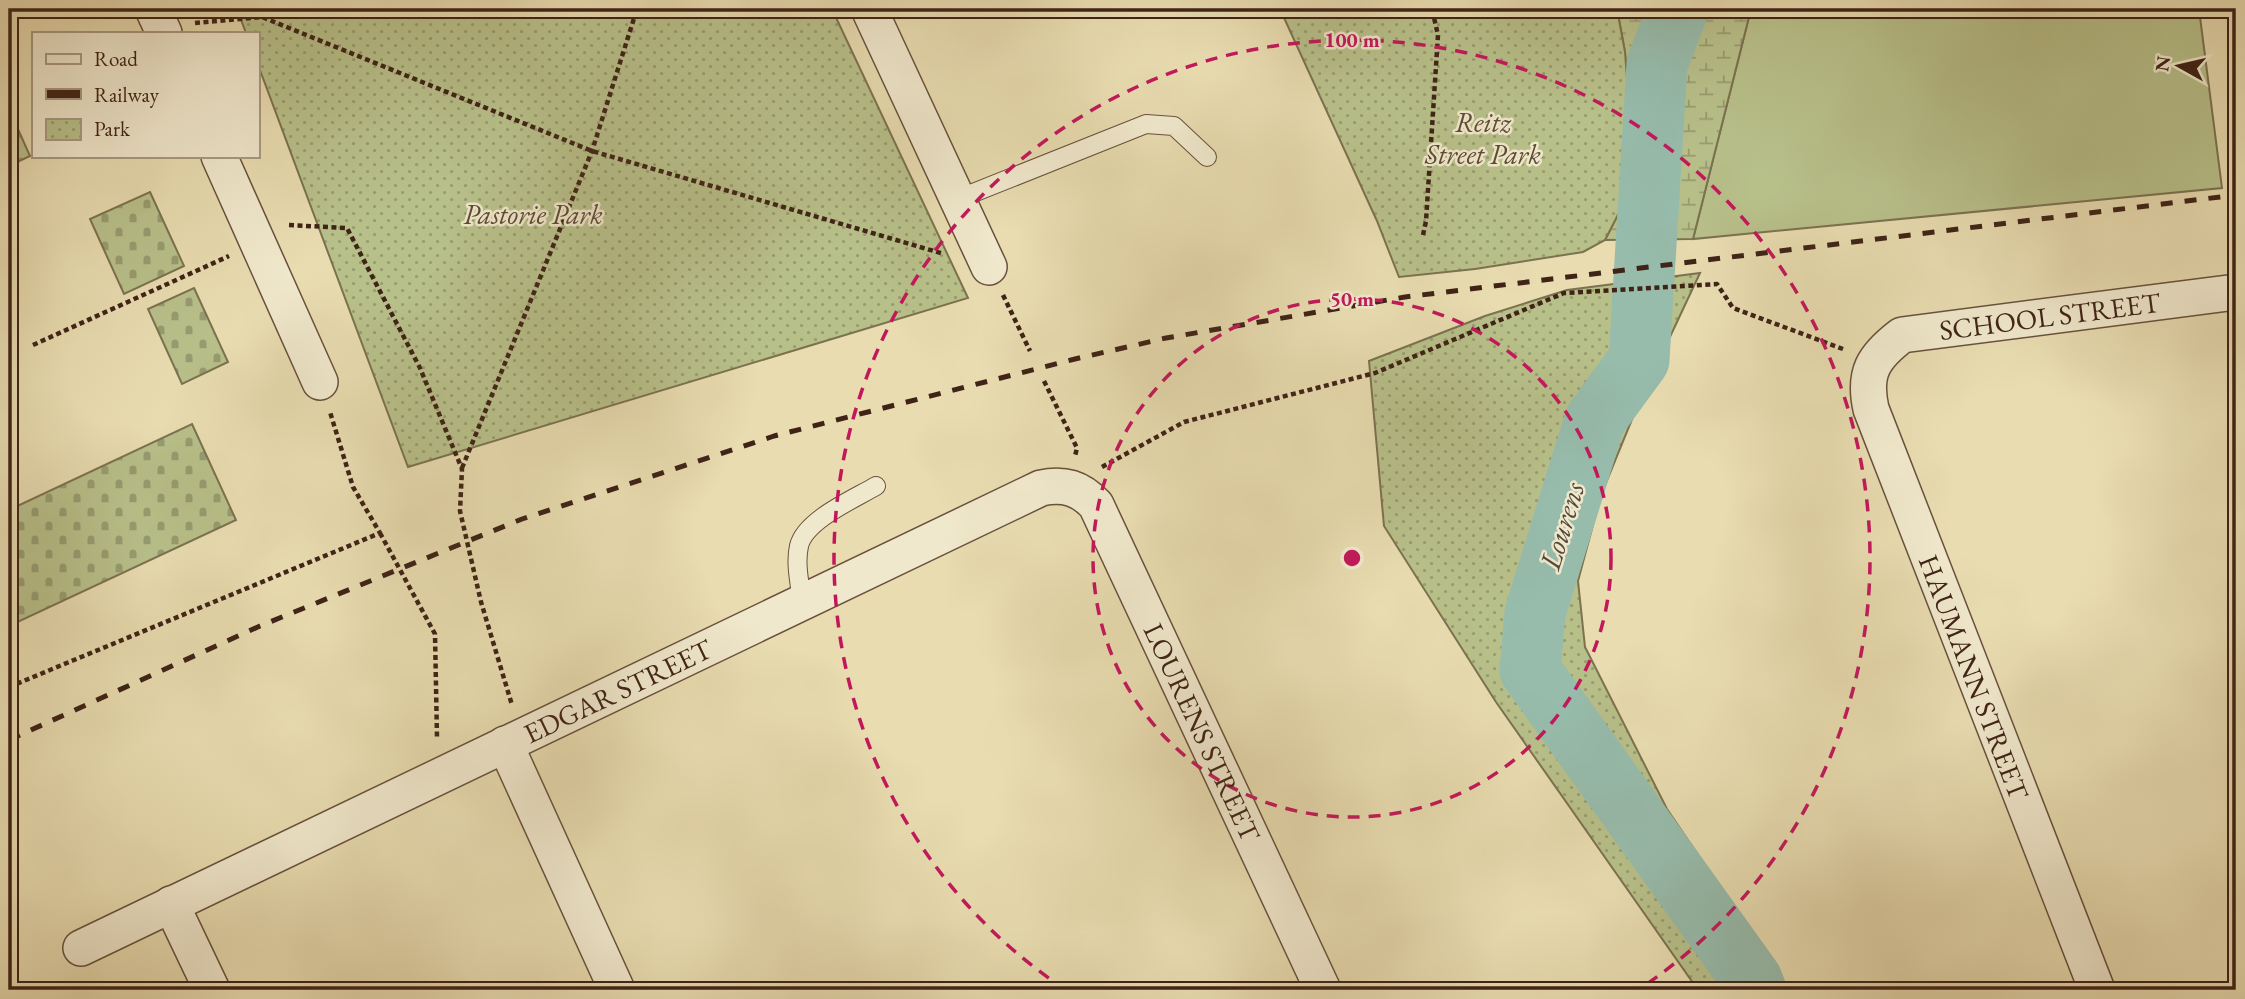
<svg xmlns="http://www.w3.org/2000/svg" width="2245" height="999" font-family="'EB Garamond',serif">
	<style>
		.grass { fill: #b8c08a; stroke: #7c7250; stroke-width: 2 }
		.wetland { fill: url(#wetland-marsh); stroke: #7c7250; stroke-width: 2 }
		.cemetery { fill: url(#cemetery-stones); stroke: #7c7250; stroke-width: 2 }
		.park { fill: url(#park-dots); stroke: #7c7250; stroke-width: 2 }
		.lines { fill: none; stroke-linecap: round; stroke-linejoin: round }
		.river { stroke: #97bcac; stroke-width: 61 }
		.service-casing { stroke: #69513d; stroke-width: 20 }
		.minor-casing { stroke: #69513d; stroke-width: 38 }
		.path { stroke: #3f2317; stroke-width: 4.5; stroke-dasharray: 5 3.5; stroke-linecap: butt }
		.service { stroke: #f0e8cc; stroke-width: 18 }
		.minor { stroke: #f0e8cc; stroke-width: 35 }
		.rail { stroke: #3f2317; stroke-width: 5; stroke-dasharray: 12 12; stroke-linecap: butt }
		.ring { fill: none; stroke: #c2185b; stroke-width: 3.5; stroke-dasharray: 12 9 }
		.labels { text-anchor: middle; stroke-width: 5; stroke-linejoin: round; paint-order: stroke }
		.park-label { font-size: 28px; font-style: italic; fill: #5d4a34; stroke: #f0e8cc }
		.street-label { font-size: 28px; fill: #3f2317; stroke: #f0e8cc }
		.water-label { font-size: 30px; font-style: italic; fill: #55493c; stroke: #f0e8cc }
		.centre { fill: #c2185b; stroke: #f0e8cc; stroke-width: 3.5 }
		.ring-label { font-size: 21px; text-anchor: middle; font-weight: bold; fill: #c2185b; stroke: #f0e8cc; stroke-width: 5; stroke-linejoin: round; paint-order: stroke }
	</style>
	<defs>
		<pattern id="wetland-marsh" width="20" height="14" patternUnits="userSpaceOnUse" patternTransform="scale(1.75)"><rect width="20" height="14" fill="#b8c08a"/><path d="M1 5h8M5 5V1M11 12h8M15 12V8" fill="none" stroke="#979c70"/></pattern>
		<pattern id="cemetery-stones" width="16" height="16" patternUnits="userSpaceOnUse" patternTransform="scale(1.75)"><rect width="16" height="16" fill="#b8c08a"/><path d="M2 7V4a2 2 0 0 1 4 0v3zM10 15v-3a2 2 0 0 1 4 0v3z" fill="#979c70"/></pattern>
		<pattern id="park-dots" width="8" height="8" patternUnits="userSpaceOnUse" patternTransform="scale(1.75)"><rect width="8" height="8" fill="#b8c08a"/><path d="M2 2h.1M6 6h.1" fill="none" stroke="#979c70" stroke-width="1.8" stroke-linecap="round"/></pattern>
	</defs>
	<rect width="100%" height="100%" fill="#e8dcb0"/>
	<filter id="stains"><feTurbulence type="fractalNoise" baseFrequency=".00286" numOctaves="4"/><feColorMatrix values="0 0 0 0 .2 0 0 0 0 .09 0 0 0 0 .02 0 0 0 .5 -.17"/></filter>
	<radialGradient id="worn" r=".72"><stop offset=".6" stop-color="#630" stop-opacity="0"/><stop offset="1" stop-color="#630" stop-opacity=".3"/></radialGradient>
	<path class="grass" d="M1751,9h448l23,179 -529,51z"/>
	<path class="wetland" d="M1617,9h134l-58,230 -88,1 20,-39 6,-71 -6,-78z"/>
	<path class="cemetery" d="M9,109l21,47 -21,10z
		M150,192l34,74 -60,28 -34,-75z
		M194,288l34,74 -46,22 -34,-75z
		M192,424l44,96 -227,106v-116z"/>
	<path class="park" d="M237,9h595l136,289 -560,169 -151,-405v-29h-11z
		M1280,9h337l8,43 6,78 -6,71 -20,39 -22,12 -108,17 -76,8 -22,-56z
		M1700,273l-63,134 -36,88 -23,86 7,66 82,162 82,121 30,60h-81l-202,-288 -112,-176 -15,-165 116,-45 82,-26z"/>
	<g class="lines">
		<path class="river" d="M1678,9l-21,55 -18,296 -44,60 -60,193 -5,57 222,310 4,10"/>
		<g class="service-casing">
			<path id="service" d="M958,199l188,-75 28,2 33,31
				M802,602c-2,-18 -7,-38 -3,-56 6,-26 55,-47 77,-60"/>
		</g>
		<g class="minor-casing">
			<g id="minor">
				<path d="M153,9l11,24"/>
				<path d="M869,9l120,258"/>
				<path d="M219,156l101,226"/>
				<path d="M505,744l112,246"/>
				<path d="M171,904l41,86"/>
				<path id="s1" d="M81,948l960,-460c23,-5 39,0 55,17l227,485"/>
				<path id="s2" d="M2097,990l-226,-581c-8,-36 2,-52 31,-74l334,-43"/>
			</g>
		</g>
		<path class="path" d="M195,23l67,-6 330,134 352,103
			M289,225l58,3 73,140 42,101 -2,42 21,91 31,103
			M1423,235l3,-14 12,-186 -6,-26
			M1003,295l27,56
			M33,345l196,-89
			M1044,381l33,67 -2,8
			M1102,467l82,-45 191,-49 189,-80 153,-9 16,24 110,41
			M462,468l130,-317 45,-142
			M380,533l55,101 2,104
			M9,687l371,-154 -27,-46 -23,-75"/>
		<use href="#service" class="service"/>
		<use href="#minor" class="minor"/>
		<path class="rail" d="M9,740l251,-114 262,-107 252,-83 301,-77 91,-21 239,-41 831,-102"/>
	</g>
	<g class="ring">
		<circle cx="1352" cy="558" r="259"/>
		<path d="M1066 990A518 518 0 1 1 1638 990"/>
	</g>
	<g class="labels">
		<g class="park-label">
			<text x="1483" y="132">Reitz<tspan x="1483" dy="32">Street Park</tspan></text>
			<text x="533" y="224">Pastorie Park</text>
		</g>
		<g class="street-label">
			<text dy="10" stroke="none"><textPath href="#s2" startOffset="859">SCHOOL STREET</textPath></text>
			<text transform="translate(1974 677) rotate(69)" y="10">HAUMANN STREET</text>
			<text dy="10" stroke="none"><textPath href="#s1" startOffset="595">EDGAR STREET</textPath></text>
			<text dy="10" stroke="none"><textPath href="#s1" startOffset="1376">LOURENS STREET</textPath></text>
		</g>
		<g class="water-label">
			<text transform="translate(1562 526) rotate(-73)" y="10">Lourens</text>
		</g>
	</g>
	<circle cx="1352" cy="558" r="10" class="centre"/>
	<g class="ring-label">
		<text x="1352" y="47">100 m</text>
		<text x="1352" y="306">50 m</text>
	</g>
	<rect width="2245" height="999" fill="none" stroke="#e8dcb0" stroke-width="35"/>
	<rect x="10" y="10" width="2224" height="978" fill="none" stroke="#3f2317" stroke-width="3.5"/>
	<rect x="18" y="18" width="2210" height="964" fill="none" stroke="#3f2317" stroke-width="2"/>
	<rect x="32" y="32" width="228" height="126" fill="#f0e8cc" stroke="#a99984" stroke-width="2"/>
	<rect x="46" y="54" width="35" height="10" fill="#f0e8cc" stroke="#a99984" stroke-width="2"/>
	<text x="94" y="66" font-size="21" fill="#3f2317">Road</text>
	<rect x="46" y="89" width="35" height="10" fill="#3f2317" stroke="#a99984" stroke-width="2"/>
	<text x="94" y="102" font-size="21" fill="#3f2317">Railway</text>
	<rect x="46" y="119" width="35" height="21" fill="url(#park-dots)" stroke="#a99984" stroke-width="2"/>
	<text x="94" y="136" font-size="21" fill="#3f2317">Park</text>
	<g transform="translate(2179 66) rotate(278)" stroke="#f0e8cc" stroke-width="5" paint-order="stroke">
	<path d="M0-5L12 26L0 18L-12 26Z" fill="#3f2317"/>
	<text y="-10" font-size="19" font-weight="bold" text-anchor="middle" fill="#3f2317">N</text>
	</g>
	<rect width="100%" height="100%" filter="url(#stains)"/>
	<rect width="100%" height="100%" fill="url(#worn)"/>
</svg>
